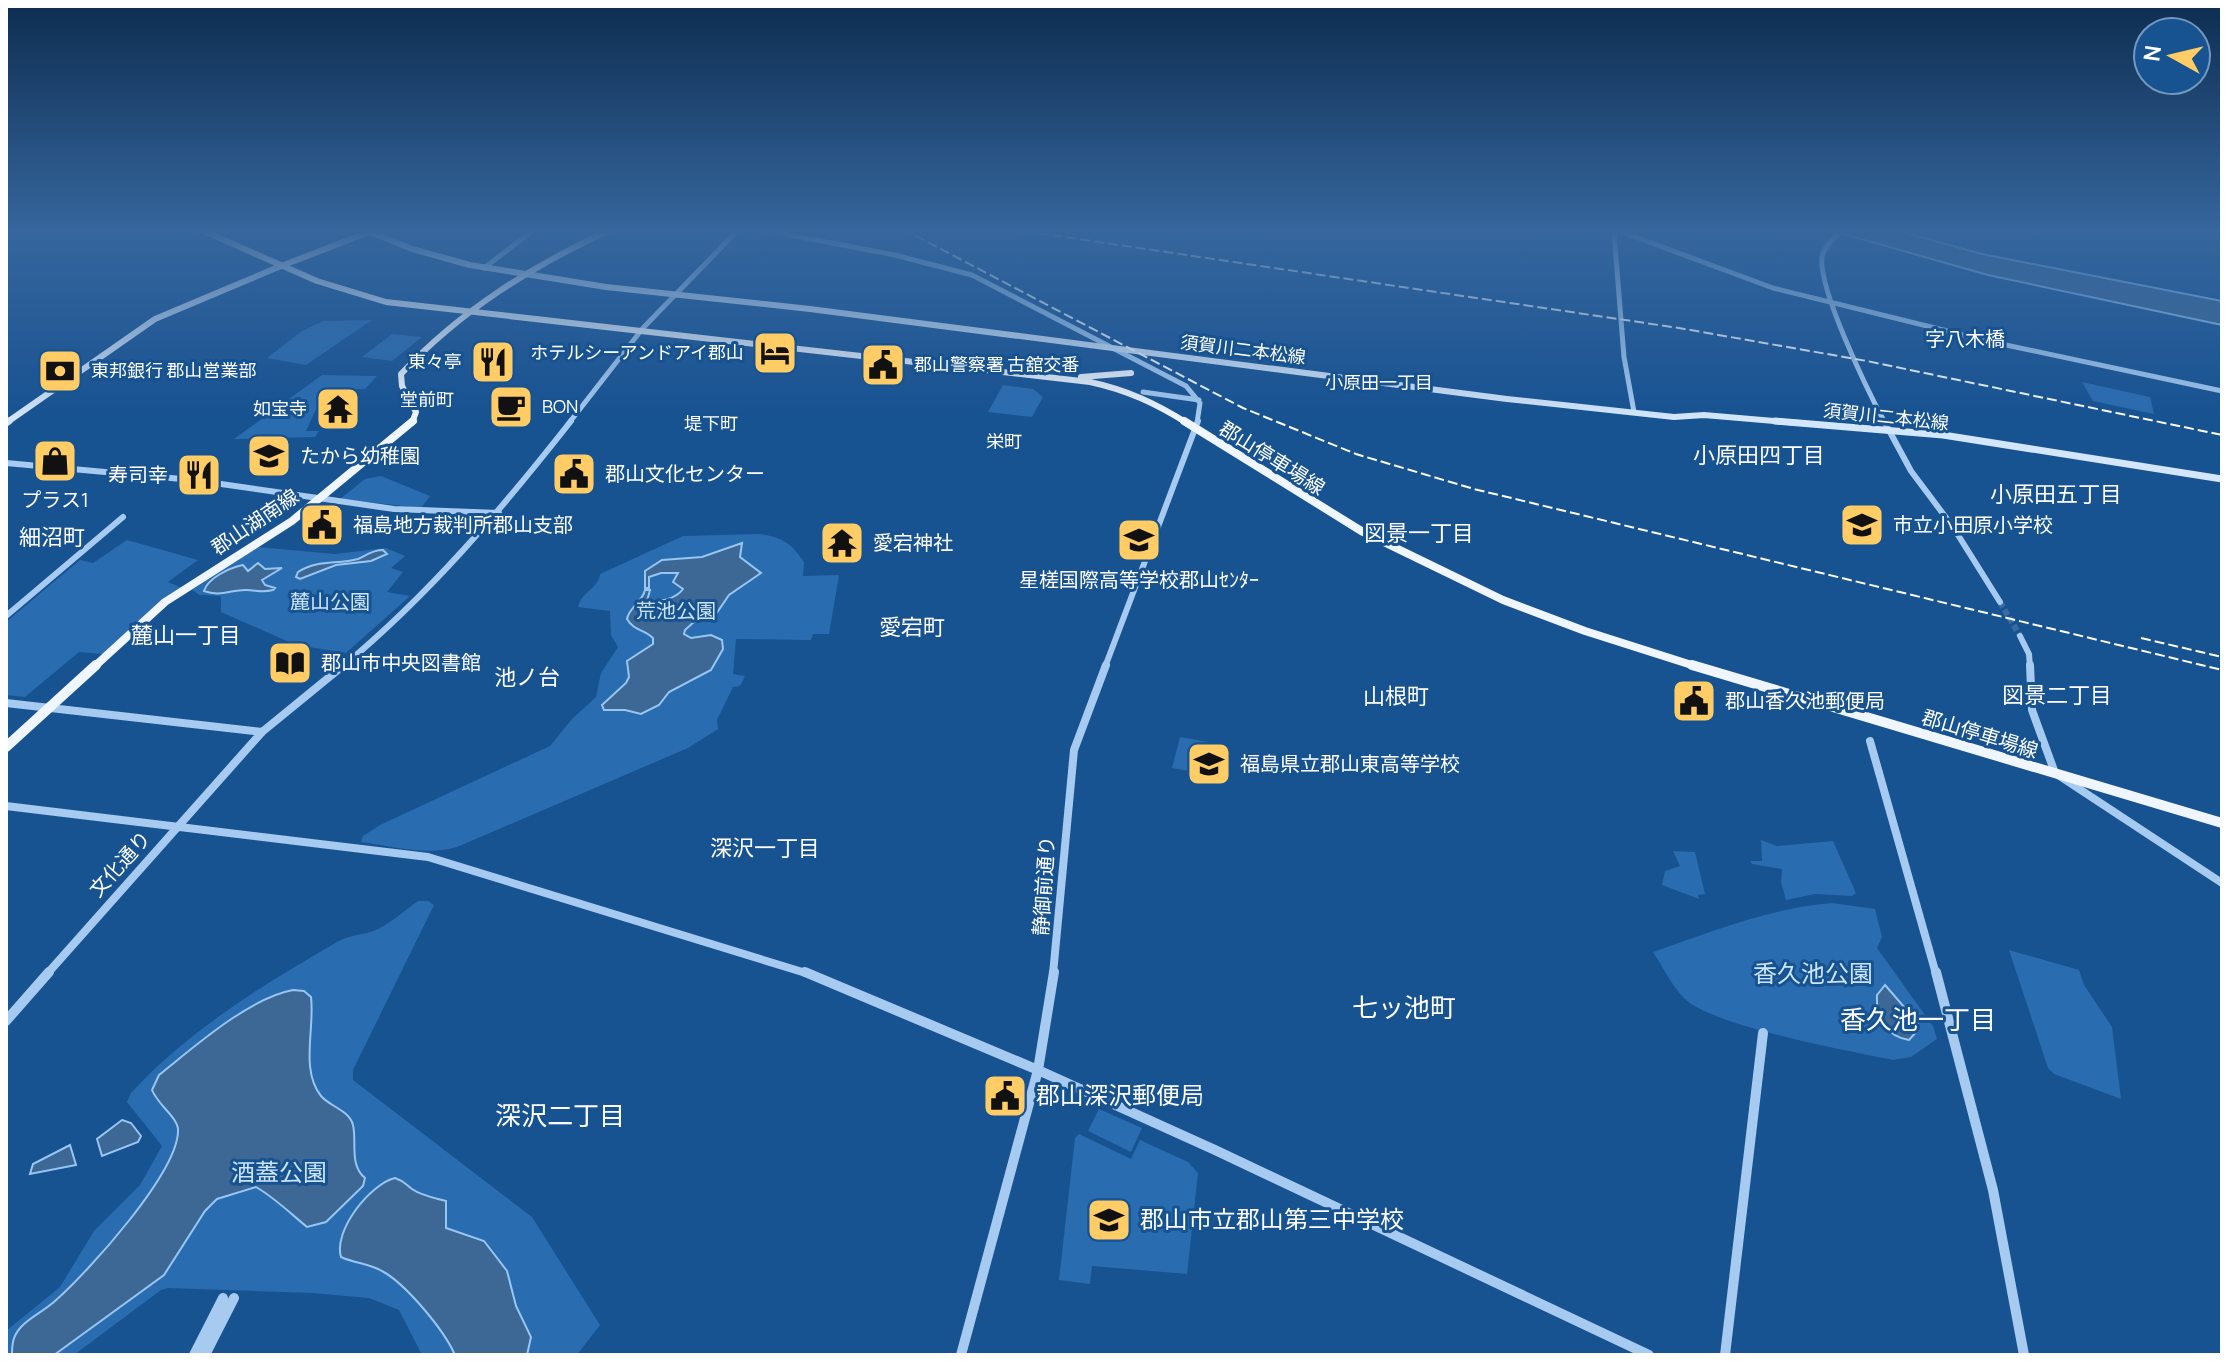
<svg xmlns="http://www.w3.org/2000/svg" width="2228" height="1361" font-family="Manrope,'Noto Sans JP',sans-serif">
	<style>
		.green { fill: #2a6cb0 }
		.water { fill: #3d6795; stroke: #98c6f3; stroke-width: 2 }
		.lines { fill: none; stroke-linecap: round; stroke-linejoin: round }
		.tertiary-tunnel { stroke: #3a6ca2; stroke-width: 6; stroke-dasharray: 6 3; stroke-linecap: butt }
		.tertiary-far3 { stroke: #a6caf0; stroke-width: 5 }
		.tertiary-far2 { stroke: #a6caf0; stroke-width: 6 }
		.tertiary-far1 { stroke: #a6caf0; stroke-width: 8 }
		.tertiary { stroke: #a6caf0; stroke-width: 10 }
		.secondary-far1 { stroke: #d3e6fb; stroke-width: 6 }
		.secondary { stroke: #d3e6fb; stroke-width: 7 }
		.primary-far2 { stroke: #eff6ff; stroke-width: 6 }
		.primary-far1 { stroke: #eff6ff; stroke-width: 8 }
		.primary { stroke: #eff6ff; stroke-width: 10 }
		.rail { stroke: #fff; stroke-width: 2; stroke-dasharray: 10 4; stroke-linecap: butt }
		.labels { text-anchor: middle; stroke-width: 6; stroke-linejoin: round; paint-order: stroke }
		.far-street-label { font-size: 18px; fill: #fff; stroke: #175291 }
		.far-poi-label { font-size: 18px; fill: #fff; stroke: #175291; text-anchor: end }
		.far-neighbourhood-label { font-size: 18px; fill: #fff; stroke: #175291 }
		.far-quarter-label { font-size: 20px; fill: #fff; stroke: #175291 }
		.poi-label { font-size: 20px; fill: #fff; stroke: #175291; text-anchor: start }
		.street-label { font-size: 20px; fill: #fff; stroke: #175291 }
		.park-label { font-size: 20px; fill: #cce4fb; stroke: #175291 }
		.neighbourhood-label { font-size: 22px; fill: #fff; stroke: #175291 }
		.near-park-label { font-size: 24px; fill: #cce4fb; stroke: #175291 }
		.near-poi-label { font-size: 24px; fill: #fff; stroke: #175291; text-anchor: start }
		.near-neighbourhood-label { font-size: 26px; fill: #fff; stroke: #175291 }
	</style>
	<rect width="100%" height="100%" fill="#175291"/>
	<path class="green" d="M372,320l-66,45 -39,-7 35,-27 21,-10z
		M392,334l30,3 -30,24 -30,-4z
		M322,375l55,1 -12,13h-36l-5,3 -18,39h13l-4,6 -81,2z
		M2082,382l68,15 4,17 -61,-13z
		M1003,385l30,4 10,8 -11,20 -44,-5z
		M381,476l49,20 -9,12 -81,-9 25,-20z
		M759,534c24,3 32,9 45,28l-1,14 36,-1 -10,59h-16l-2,6 -75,-1 -3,35 12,2 -5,10 -7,1 -16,33 1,9 -30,19 -231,99c-30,9 -66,-1 -96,-5l2,-6 17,-11 170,-79 22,-27 24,-22 5,-24 17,-26 -7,-12 -1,-24 -32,-4c2,-14 21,-19 22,-33l83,-38z
		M127,540l71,20 -30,22 14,6 -79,66 -24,-2 -54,45 -19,-2v-73l74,-62 13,3z
		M258,547l77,7 51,-6 19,8 -14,12 12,4 -16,20 23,4 -64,57 -50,-8 -75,-33v-16l-21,-1 -8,-5z
		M1180,737l28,5 -8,31 -28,-5z
		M1761,840l16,6 56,-5 23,52 -4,3 -37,-2 -29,6 -5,-18 1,-13 -30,-5 -2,-3h12z
		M1673,851l22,1 10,42 -7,1 1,4 -37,-14 3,-14 15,-5z
		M418,901h10l6,4 -81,165v10l179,137 68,108 -23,30h-155l-23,-45 -30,-12 -57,-5 -144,-5 -7,2 -87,65h-68v-24l54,-44 34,-56 46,-46 22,-39 -35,-44 4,-9c59,-64 132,-108 206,-151 13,-8 29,-7 41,-13 14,-7 27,-19 40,-28z
		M1832,903l43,6 7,28 -5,11 56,78 4,13 -26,18 -18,3c-43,-9 -182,-34 -209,-62 -12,-12 -21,-31 -31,-46 58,-20 117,-44 179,-49z
		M2009,950l70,20 5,15 28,42 9,72 -67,-25 -6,-6z
		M1099,1109l43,19 -11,24 -43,-21z
		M1079,1134l52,25 9,-19 48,22 10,11 -11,101 -95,-8 -2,18 -31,-4 16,-142z"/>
	<path class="water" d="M1826,229h65l91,25 240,47v24l-234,-50z
		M742,543l-2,14 21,16 -32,22 -15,22 -19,4 -10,9 -1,4 7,4 20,-3 11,5 1,9 -12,21 -42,22 -10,13 -18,9 -16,-4h-21l-2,-5 24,-22 3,-6 -2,-16 26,-17v-6c-9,-9 -19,-7 -26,-19 2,-12 15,-16 18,-29h5l-3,11c11,2 29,-2 36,-12l-10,-7 5,-9h-17l-12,4v11h-4v-17l17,-11 40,-3z
		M383,550l4,4 -16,7 -35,4 -36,14 -4,-2 2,-5c20,-13 39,-7 60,-13 9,-4 14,-9 25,-9z
		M258,563l7,6 17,-1 -20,12 3,5 10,3 -2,2c-11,3 -17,0 -27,0 -16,0 -26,7 -42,1 4,-13 25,-23 39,-26l5,6z
		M1885,985l33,38v7l-9,10c-23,-4 -33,-21 -32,-45z
		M293,990l11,1 7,6c4,31 -11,73 10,99 8,10 28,14 32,29 4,17 -4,40 12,53l-2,8 -37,36 -19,5c-17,-14 -32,-29 -51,-40l-39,12 -12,12 -41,64 -110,80h-42c0,-12 1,-19 9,-28 9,-10 23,-16 34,-26 32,-28 125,-130 123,-172 -1,-12 -20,-24 -26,-39l7,-15c35,-28 90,-77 134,-85z
		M122,1120l9,3 10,13 -3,6 -36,14 -5,-17z
		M70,1145l6,20 -46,9 3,-10z
		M395,1178c9,3 10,6 17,11 10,7 23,9 34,12v27l38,13 23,30 9,35 15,31 -4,18h-72c-11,-25 -49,-71 -73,-84 -12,-7 -28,-8 -41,-14 -8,-26 29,-73 54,-79z"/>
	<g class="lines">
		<path class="tertiary-tunnel" d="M2000,602l20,34"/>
		<path class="tertiary-far3" d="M758,229l137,26 77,20 214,111 14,17 -3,20
			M1614,229l159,59 219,54 230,49
			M1843,229c-6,7 -17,15 -20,24 -10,27 47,142 62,170
			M1618,230l-4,3 10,124 10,55
			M484,268l51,-39
			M1143,392l56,8
			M569,423l74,-95 96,-99"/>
		<path class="tertiary-far2" d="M1884,421l27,50 42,56 47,75
			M6,463l187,17 201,29 105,4
			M6,616l117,-99
			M2020,636l9,18 1,13
			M342,667c87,-72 159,-157 229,-246
			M1105,667l93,-246"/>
		<path class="tertiary-far1" d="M2030,665l2,45 23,63 167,110
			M6,703l256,29
			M1870,741l66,233
			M6,806l422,51 381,117
			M47,974l215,-242 82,-67
			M1053,974l21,-224 32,-85"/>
		<path class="tertiary" d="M805,972l233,98 177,80 434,205
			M1936,972l57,218 31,165
			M6,1021l43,-49
			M194,1355l29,-57
			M205,1355l29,-57
			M961,1355l77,-285 16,-98
			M1725,1355l38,-322"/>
		<path class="secondary-far1" d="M363,229l49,20 58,16 136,22 204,22 697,90 167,18 30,-2 95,8
			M6,423l149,-104 126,-53"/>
		<path class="secondary" d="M1775,421l168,14 279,44
			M6,423l3,-2"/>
		<path class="primary-far2" d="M199,229l118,52 69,21 704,80c37,8 65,21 97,41
			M281,266l96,-37
			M1081,377l50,-4
			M412,423l4,-11 -14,-26 -1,-12c60,-64 131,-108 211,-145"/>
		<path class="primary-far1" d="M1184,421l179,111 140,68 82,31 113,36
			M94,667l71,-65 127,-81 121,-100"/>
		<path class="primary" d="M1692,665l530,158
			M6,747l90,-82"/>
		<path class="rail" d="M903,229l340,179 113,46 118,35 748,181
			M1011,229l668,99 188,33 355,74
			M2141,638l81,19"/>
	</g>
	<linearGradient id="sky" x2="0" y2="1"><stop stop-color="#0d2d50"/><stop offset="0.55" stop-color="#36669d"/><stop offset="1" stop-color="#36669d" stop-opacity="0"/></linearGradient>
	<rect width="2228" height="419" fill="url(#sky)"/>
	<defs>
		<g id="hotel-square" transform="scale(2.3)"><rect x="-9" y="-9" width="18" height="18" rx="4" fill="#ffcc65" stroke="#175291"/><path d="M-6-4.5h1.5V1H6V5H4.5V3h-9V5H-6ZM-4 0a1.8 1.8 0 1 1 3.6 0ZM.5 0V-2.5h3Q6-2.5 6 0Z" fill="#111"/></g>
		<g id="restaurant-square" transform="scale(2.3)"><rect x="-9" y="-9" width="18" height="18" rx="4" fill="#ffcc65" stroke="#175291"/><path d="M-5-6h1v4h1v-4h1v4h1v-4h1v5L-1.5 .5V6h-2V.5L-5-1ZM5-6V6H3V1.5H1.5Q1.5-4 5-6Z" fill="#111"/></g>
		<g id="civic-square" transform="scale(2.3)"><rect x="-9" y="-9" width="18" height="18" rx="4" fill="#ffcc65" stroke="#175291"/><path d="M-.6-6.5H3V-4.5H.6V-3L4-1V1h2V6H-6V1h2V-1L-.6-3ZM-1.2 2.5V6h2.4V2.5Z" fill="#111"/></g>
		<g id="bank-square" transform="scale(2.3)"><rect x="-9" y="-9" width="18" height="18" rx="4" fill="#ffcc65" stroke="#175291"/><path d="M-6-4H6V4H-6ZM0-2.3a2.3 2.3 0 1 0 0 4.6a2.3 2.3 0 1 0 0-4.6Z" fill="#111"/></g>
		<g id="cafe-square" transform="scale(2.3)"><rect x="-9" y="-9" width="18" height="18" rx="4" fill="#ffcc65" stroke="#175291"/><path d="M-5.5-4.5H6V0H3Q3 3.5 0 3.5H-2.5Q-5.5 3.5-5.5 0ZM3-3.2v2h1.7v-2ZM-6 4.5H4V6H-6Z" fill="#111"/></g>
		<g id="temple-square" transform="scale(2.3)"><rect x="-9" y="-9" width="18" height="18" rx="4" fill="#ffcc65" stroke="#175291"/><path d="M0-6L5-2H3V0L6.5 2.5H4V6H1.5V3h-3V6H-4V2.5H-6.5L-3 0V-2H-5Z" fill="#111"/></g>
		<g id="school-square" transform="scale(2.3)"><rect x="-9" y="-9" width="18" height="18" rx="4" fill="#ffcc65" stroke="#175291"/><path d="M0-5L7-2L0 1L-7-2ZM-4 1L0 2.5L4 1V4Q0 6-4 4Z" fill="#111"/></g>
		<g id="shop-square" transform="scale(2.3)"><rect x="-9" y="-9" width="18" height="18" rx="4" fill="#ffcc65" stroke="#175291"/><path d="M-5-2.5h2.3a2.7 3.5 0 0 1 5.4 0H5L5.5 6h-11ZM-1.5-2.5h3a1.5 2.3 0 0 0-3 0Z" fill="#111"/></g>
		<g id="library-square" transform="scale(2.3)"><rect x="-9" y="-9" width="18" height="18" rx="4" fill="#ffcc65" stroke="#175291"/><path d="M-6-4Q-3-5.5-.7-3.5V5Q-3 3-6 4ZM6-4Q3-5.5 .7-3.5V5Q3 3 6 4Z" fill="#111"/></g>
	</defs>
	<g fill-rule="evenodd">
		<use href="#hotel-square" x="775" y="353"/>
		<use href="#restaurant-square" x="493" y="362"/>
		<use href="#civic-square" x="883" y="365"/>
		<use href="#bank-square" x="60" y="371"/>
		<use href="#cafe-square" x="511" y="407"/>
		<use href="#temple-square" x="338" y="409"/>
		<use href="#school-square" x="269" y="456"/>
		<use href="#shop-square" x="55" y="461"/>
		<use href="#civic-square" x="574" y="474"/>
		<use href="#restaurant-square" x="199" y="475"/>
		<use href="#civic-square" x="322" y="525"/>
		<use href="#school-square" x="1862" y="525"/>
		<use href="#school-square" x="1139" y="540"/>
		<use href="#temple-square" x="842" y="543"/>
		<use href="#library-square" x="290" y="663"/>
		<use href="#civic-square" x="1694" y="701"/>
		<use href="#school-square" x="1209" y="764"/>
		<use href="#civic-square" x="1005" y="1096"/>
		<use href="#school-square" x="1109" y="1220"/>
	</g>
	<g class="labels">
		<g class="far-street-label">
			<text transform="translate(1243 350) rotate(7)" y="6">須賀川二本松線</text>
			<text transform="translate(1886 417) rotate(6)" y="6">須賀川二本松線</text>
		</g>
		<g class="far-poi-label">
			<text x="744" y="359">ホテルシーアンドアイ郡山</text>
			<text x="462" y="368">東々亭</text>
			<text x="914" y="371" text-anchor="start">郡山警察署 古舘交番</text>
			<text x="91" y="377" text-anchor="start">東邦銀行 郡山営業部</text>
			<text x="542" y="413" text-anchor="start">BON</text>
			<text x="307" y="415">如宝寺</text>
		</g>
		<g class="far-neighbourhood-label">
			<text x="1379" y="389">小原田一丁目</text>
			<text x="427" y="406">堂前町</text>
			<text x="711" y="430">堤下町</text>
			<text x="1004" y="448">栄町</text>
		</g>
		<g class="far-quarter-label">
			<text x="1965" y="346">字八木橋</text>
		</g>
		<g class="poi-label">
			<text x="300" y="463">たから幼稚園</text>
			<text x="605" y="481">郡山文化センター</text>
			<text x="168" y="482" text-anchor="end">寿司幸</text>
			<text x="55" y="507" text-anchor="middle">プラス1</text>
			<text x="353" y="532">福島地方裁判所郡山支部</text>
			<text x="1893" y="532">市立小田原小学校</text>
			<text x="873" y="550">愛宕神社</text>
			<text x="1139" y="587" text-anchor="middle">星槎国際高等学校郡山ｾﾝﾀｰ</text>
			<text x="321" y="670">郡山市中央図書館</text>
			<text x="1725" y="708">郡山香久池郵便局</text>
			<text x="1240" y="771">福島県立郡山東高等学校</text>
		</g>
		<g class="street-label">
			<text transform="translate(1272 458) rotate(32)" y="7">郡山停車場線</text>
			<text transform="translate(255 522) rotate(-34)" y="7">郡山湖南線</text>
			<text transform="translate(1980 734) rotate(17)" y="7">郡山停車場線</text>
			<text transform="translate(120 864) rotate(-48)" y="7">文化通り</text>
			<text transform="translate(1044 886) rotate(-86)" y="7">静御前通り</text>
		</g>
		<g class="park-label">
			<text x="330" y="609">麓山公園</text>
			<text x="676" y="618">荒池公園</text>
		</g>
		<g class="neighbourhood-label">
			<text x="1759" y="463">小原田四丁目</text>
			<text x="2056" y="502">小原田五丁目</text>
			<text x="1419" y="541">図景一丁目</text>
			<text x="52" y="545">細沼町</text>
			<text x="912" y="635">愛宕町</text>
			<text x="186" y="643">麓山一丁目</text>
			<text x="527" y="685">池ノ台</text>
			<text x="2057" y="703">図景二丁目</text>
			<text x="1396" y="704">山根町</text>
			<text x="765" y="856">深沢一丁目</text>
		</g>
		<g class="near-park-label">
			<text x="1813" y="982">香久池公園</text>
			<text x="279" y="1181">酒蓋公園</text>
		</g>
		<g class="near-poi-label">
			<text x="1036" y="1104">郡山深沢郵便局</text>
			<text x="1140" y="1228">郡山市立郡山第三中学校</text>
		</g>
		<g class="near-neighbourhood-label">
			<text x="1404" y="1017">七ッ池町</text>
			<text x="1918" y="1029">香久池一丁目</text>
			<text x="560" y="1125">深沢二丁目</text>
		</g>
	</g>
	<rect width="2228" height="1361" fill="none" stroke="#ffffff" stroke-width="16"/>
	<g transform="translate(2172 56) rotate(278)"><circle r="38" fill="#175291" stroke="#7497bd" stroke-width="2"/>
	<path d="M0-6L14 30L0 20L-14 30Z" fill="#ffcc65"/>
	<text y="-12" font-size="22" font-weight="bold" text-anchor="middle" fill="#ffffff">N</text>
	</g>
</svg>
